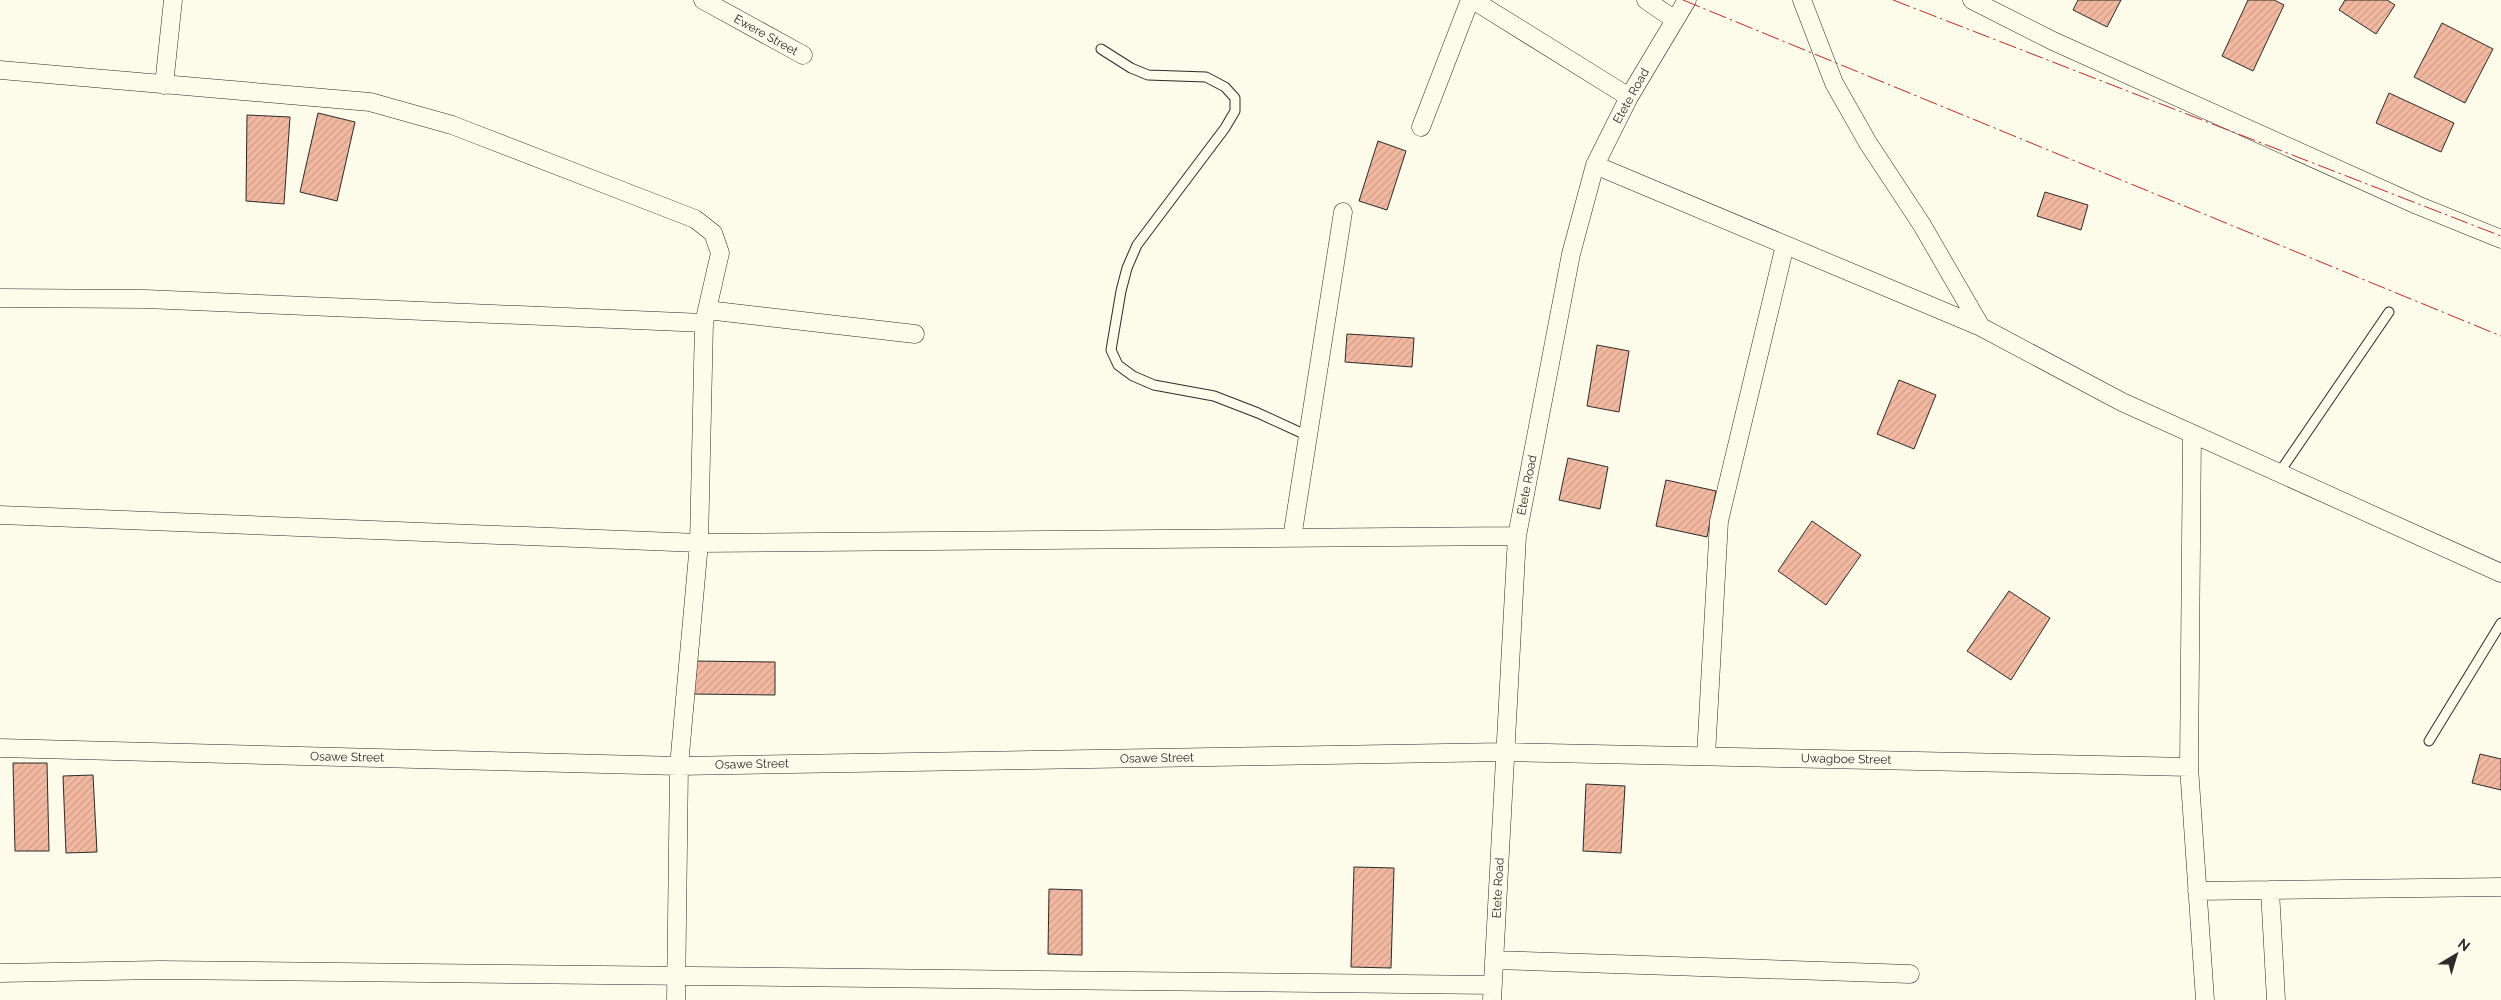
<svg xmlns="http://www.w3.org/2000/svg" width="2501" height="1000" font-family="Raleway,sans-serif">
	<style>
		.building { fill: url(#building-hatch); stroke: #2b2b2b }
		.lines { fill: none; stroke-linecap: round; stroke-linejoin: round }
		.service-casing { stroke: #2b2b2b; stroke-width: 11 }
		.minor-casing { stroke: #2b2b2b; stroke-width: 19 }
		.service { stroke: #fdfbea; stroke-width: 9 }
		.minor { stroke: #fdfbea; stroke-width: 18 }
		.power { stroke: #c62828; stroke-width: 1; stroke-dasharray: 18 4 2.5 4; stroke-linecap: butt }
		.labels { text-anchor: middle; stroke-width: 4; stroke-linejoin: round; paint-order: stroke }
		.street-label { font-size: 12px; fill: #2b2b2b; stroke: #fdfbea }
	</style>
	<defs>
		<pattern id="building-hatch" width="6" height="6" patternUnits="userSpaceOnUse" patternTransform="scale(1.25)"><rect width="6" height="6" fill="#f2b8a0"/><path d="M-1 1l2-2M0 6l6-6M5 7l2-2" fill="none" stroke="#d09e8a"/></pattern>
	</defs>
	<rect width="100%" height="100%" fill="#fdfbea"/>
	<path class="building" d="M2078,0h43l-14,27 -34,-17z
		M2248,0h26l10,5 -31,66 -31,-15z
		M2345,0h42l8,5 -19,29 -37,-24z
		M2442,23l51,26 -28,54 -51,-26z
		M2389,93l65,30 -13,29 -65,-29z
		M318,113l37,9 -18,79 -37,-9z
		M247,115l43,2 -6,87 -38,-3z
		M1378,141l28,10 -19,59 -28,-9z
		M2045,192l43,13 -7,25 -44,-14z
		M1347,334l67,4 -2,29 -67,-5z
		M1597,345l32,6 -10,61 -32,-6z
		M1899,380l37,15 -22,54 -37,-15z
		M1568,458l40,9 -8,42 -41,-9z
		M1666,480l50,11 -9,46 -51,-11z
		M1812,521l49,34 -35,50 -48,-34z
		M2009,591l41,27 -39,62 -44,-29z
		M692,661l83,1v33l-84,-1z
		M2480,754l21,5v31l-29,-7z
		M13,763h34l2,88h-34z
		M93,775l4,77 -31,1 -3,-77z
		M1586,784l39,2 -4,67 -38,-2z
		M1354,867l40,1 -3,100 -40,-1z
		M1049,889l33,1v65l-34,-1z"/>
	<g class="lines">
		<g class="service-casing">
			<path id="service" d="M1101,49l30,19 17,7 58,2 19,10 10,11v13l-10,17 -88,117 -10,23 -6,23 -10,59 7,15 15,11 21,9 60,11 44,17 50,23
				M2279,473l110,-161
				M2429,741l72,-118"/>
		</g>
		<g class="minor-casing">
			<path id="minor" d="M703,0l100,55
				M1473,0l156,97
				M1646,0l29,20
				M1802,0l32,83 34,60 54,82 59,102
				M1972,0l81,41 364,164 84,34
				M0,70l370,32 82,23 243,94 18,14 7,20 -16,70 -5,220 -20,223 -3,234
				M164,85l9,-85
				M1421,127l49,-127
				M1595,165l386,162 141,75 379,171
				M0,298l145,1 559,24
				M707,310l208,24
				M2192,434l-3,333 16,233
				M0,515l699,28 818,-7
				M1292,538l51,-326
				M0,748l679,18 825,-14 685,15
				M1706,756l13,-235 66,-276
				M2270,890l6,110
				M2197,891l304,-4
				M1494,960l416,14
				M0,973l159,-3 1334,15
				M1492,1000l25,-464 54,-282 24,-89 34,-68 58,-97"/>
		</g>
		<use href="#service" class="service"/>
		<use href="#minor" class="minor"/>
		<path class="power" d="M1683,0l818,336
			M1893,0l608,236"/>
	</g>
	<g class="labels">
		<g class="street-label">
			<text transform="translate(766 35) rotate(29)" y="4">Ewere Street</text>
			<text transform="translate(1631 96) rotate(-61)" y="4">Etete Road</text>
			<text transform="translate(1527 485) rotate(-79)" y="4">Etete Road</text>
			<text transform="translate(347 757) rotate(1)" y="4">Osawe Street</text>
			<text transform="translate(1157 758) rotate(-1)" y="4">Osawe Street</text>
			<text transform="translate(1846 759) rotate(1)" y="4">Uwagboe Street</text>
			<text transform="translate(752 764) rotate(-1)" y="4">Osawe Street</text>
			<text transform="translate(1498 888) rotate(-87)" y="4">Etete Road</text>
		</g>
	</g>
	<g transform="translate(2456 955) rotate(38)" stroke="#fdfbea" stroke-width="4" paint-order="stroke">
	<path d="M0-4L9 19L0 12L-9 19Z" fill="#2b2b2b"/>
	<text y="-8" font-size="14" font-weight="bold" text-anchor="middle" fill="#2b2b2b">N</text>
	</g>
</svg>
